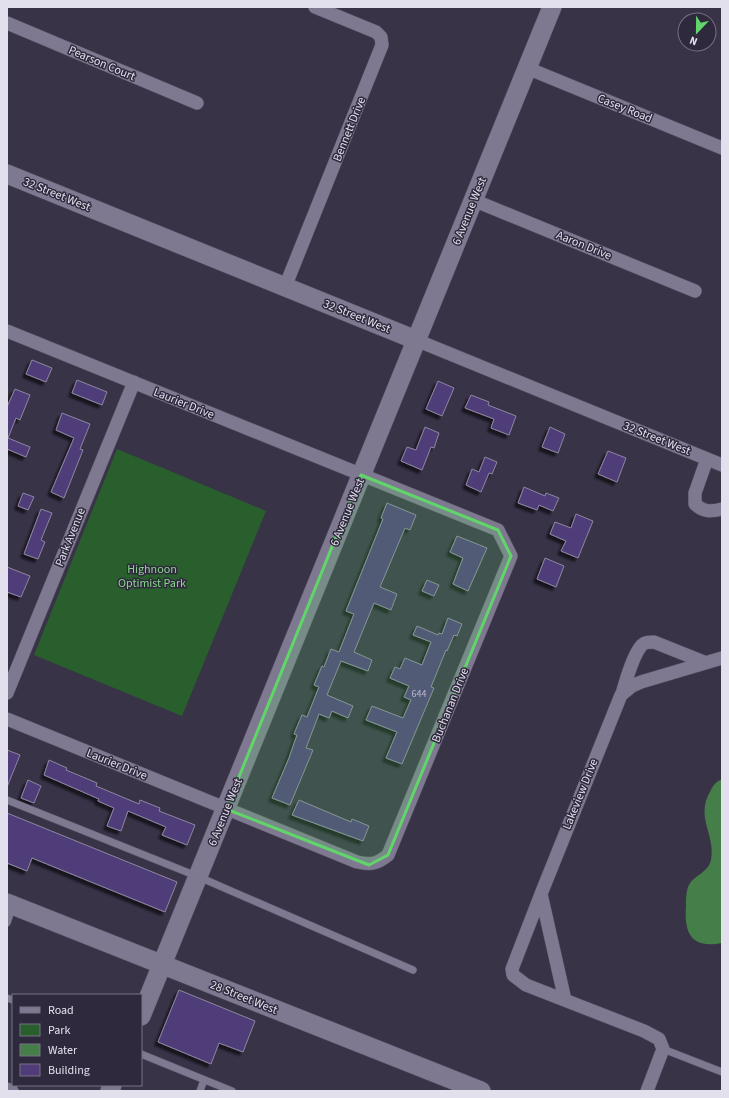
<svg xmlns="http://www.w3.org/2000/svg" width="729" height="1098" font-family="'Source Sans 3',sans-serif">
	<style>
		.green { fill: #295f2d }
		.water { fill: #467e49 }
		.building { fill: #503c79; stroke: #8d879f; filter: url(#shadow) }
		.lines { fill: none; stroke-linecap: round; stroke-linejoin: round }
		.lane-casing { stroke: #575263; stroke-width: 8 }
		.street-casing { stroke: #575263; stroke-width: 14 }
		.secondary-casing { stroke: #575263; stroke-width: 20 }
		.lane { stroke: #7e7990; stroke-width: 7 }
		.street { stroke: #7e7990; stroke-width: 13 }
		.secondary { stroke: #7e7990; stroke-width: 19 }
		.marked { fill: #61d56a; fill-opacity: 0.2; stroke: #61d56a; stroke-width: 3; stroke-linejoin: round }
		.labels { text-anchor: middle; stroke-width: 3; stroke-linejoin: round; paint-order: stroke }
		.number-label { font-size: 10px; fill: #beb7d0 }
		.street-label { font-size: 12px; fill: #e3e0ed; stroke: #2f293d }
		.park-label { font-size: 12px; fill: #87d68a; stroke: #2f293d }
	</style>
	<defs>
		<filter id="shadow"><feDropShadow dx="-3.5" dy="3.5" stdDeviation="1" flood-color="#0009"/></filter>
	</defs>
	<rect width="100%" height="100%" fill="#393348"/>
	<path class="green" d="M117,449l149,62 -84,205 -148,-61z"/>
	<path class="water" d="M722,779v164c-31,6 -38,-10 -36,-37 0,-7 0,-15 3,-21 5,-10 19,-12 22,-25 5,-25 -16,-43 -1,-68 3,-7 6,-10 12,-13z"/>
	<path class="building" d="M32,360l20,8 -6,14 -20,-8z
		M77,380l30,12 -5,13 -30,-12z
		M438,381l16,7 -12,28 -16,-7z
		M15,389l15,6 -10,25 -4,-2 -8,20 22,9 -4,10 -19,-8v-42z
		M471,395l18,7 -1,3 28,11 -7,19 -18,-7 3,-9 -29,-11z
		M62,413l28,11 -10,25 3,1 -19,48 -13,-6 23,-54 -18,-8z
		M425,427l14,6 -5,15 -3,-1 -9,23 -21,-9 6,-14 9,3z
		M550,427l15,7 -7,19 -16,-6z
		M608,451l18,7 -9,24 -19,-8z
		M485,457l12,5 -5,12 -3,-1 -8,19 -15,-7 6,-16 7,3z
		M524,487l21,9 1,-3 13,5 -6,13 -14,-6 -2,5 -19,-7z
		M23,493l11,4 -6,13 -10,-4z
		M387,503l29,12 -6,15 -5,-2 -25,59 17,7 -6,16 -17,-7 -20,49 18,8 -4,11 -27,-10 -14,34 26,11 -5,12 -16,-7 -3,7 -10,-4 -13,34 7,2 -23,55 -18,-7 17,-40 8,-23 -3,-1 8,-19 5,2 12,-30 -5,-2 8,-19 2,1 7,-18 8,3 15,-38 -8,-3 37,-92 -2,-1z
		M41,509l11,4 -11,27 4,2 -7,17 -14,-5z
		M576,514l17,7 -15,37 -17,-7 5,-10 -16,-7 5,-12 16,6z
		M457,536l30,12 -19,43 -15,-7 10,-26 -13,-6z
		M545,558l19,8 -8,21 -19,-8z
		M7,567l23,9 -9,21 -14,-5z
		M427,580l12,5 -5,11 -12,-5z
		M448,618l14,6 -5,12 -3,-1 -7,16 -1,-1 -15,37 3,1 -32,76 -16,-6 11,-26 -31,-12 6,-14 31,12 8,-18 -7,-3 5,-11 -19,-8 5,-11 5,2 5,-11 17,7 9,-23 -18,-7 4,-9 21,9 1,-2 3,1z
		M7,750l13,5 -13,32z
		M49,760l18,8 -1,2 31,13 -1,3 43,18 1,-4 20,8 -1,3 36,14 -8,20 -25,-10 4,-8 -38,-16 -7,20 -14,-5 7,-18 -16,-7 1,-2 -55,-24z
		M28,780l13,6 -7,17 -13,-5z
		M299,800l52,22 1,-3 17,7 -6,15 -71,-26z
		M7,813l170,69 -12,30 -133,-54 -5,13 -20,-8z
		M179,990l76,31 -12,31 -24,-9 -8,21 -53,-22z"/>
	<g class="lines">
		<g class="lane-casing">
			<path id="lane" d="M7,800l192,77 214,93
				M7,923l6,-18
				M7,998l6,2
				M663,1049l59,23
				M141,1054l91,37
				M200,1091l4,-11"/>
		</g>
		<g class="street-casing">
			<path id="street" d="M7,23l190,80
				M527,68l195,80
				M473,200l222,91
				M285,287l97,-242 -1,-8 -5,-5 -61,-25
				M7,331l491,199 13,26 -123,299c-11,9 -17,10 -31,7l-350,-143
				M416,340l306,125
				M707,459l-12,34v11c8,8 16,8 27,5
				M7,693l127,-311
				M622,694c3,-11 12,-41 20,-49 3,-3 7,-3 12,-3l50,20
				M541,894l24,106
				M7,1089l5,2
				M647,1091l16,-42 -4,-10 -15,-8 -118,-46 -13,-10 -1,-6 29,-75 80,-199 11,-9 9,-4 81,-24"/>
		</g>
		<g class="secondary-casing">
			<path id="secondary" d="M7,174l409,166
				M7,903l474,188
				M141,1016l411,-1009
				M110,1091l2,-6"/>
		</g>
		<use href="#lane" class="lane"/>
		<use href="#street" class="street"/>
		<use href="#secondary" class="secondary"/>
	</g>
	<path class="marked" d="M361,475l137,55 13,26 -123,299 -19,10 -143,-56z"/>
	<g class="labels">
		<g class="number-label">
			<text x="419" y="697">644</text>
		</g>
		<g class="street-label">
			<text transform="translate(102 63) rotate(23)" y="4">Pearson Court</text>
			<text transform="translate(625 108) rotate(22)" y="4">Casey Road</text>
			<text transform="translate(349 129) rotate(-68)" y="4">Bennett Drive</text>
			<text transform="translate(57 194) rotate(22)" y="4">32 Street West</text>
			<text transform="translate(469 211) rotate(-68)" y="4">6 Avenue West</text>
			<text transform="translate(584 245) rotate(22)" y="4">Aaron Drive</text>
			<text transform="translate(357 316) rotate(22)" y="4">32 Street West</text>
			<text transform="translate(184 403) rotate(22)" y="4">Laurier Drive</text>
			<text transform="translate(657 438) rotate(22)" y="4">32 Street West</text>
			<text transform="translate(347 512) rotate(-68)" y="4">6 Avenue West</text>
			<text transform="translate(70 537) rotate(-68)" y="4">Park Avenue</text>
			<text transform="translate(450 705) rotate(-68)" y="4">Buchanan Drive</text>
			<text transform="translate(117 764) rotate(22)" y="4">Laurier Drive</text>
			<text transform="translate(580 794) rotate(-68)" y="4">Lakeview Drive</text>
			<text transform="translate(225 812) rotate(-68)" y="4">6 Avenue West</text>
			<text transform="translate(244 997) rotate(22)" y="4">28 Street West</text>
		</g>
		<g class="park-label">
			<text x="152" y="573">Highnoon<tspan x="152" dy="14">Optimist Park</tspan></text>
		</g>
	</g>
	<rect width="729" height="1098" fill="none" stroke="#e3e0ed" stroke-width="16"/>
	<rect x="12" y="994" width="130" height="92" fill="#2f293d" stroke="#777283"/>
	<rect x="20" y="1007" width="20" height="6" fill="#7e7990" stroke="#777283"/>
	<text x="48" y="1014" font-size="12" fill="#e3e0ed">Road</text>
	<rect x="20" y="1024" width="20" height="12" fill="#295f2d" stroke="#777283"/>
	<text x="48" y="1034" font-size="12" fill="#e3e0ed">Park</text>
	<rect x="20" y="1044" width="20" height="12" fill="#467e49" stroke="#777283"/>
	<text x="48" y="1054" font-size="12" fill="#e3e0ed">Water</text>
	<rect x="20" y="1064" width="20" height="12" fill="#503c79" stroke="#777283"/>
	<text x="48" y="1074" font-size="12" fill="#e3e0ed">Building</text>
	<g transform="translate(697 32) rotate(202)"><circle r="19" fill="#2f293d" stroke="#777283"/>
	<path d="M0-3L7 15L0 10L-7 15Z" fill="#61d56a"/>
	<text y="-6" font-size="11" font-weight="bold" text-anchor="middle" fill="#e3e0ed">N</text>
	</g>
</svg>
